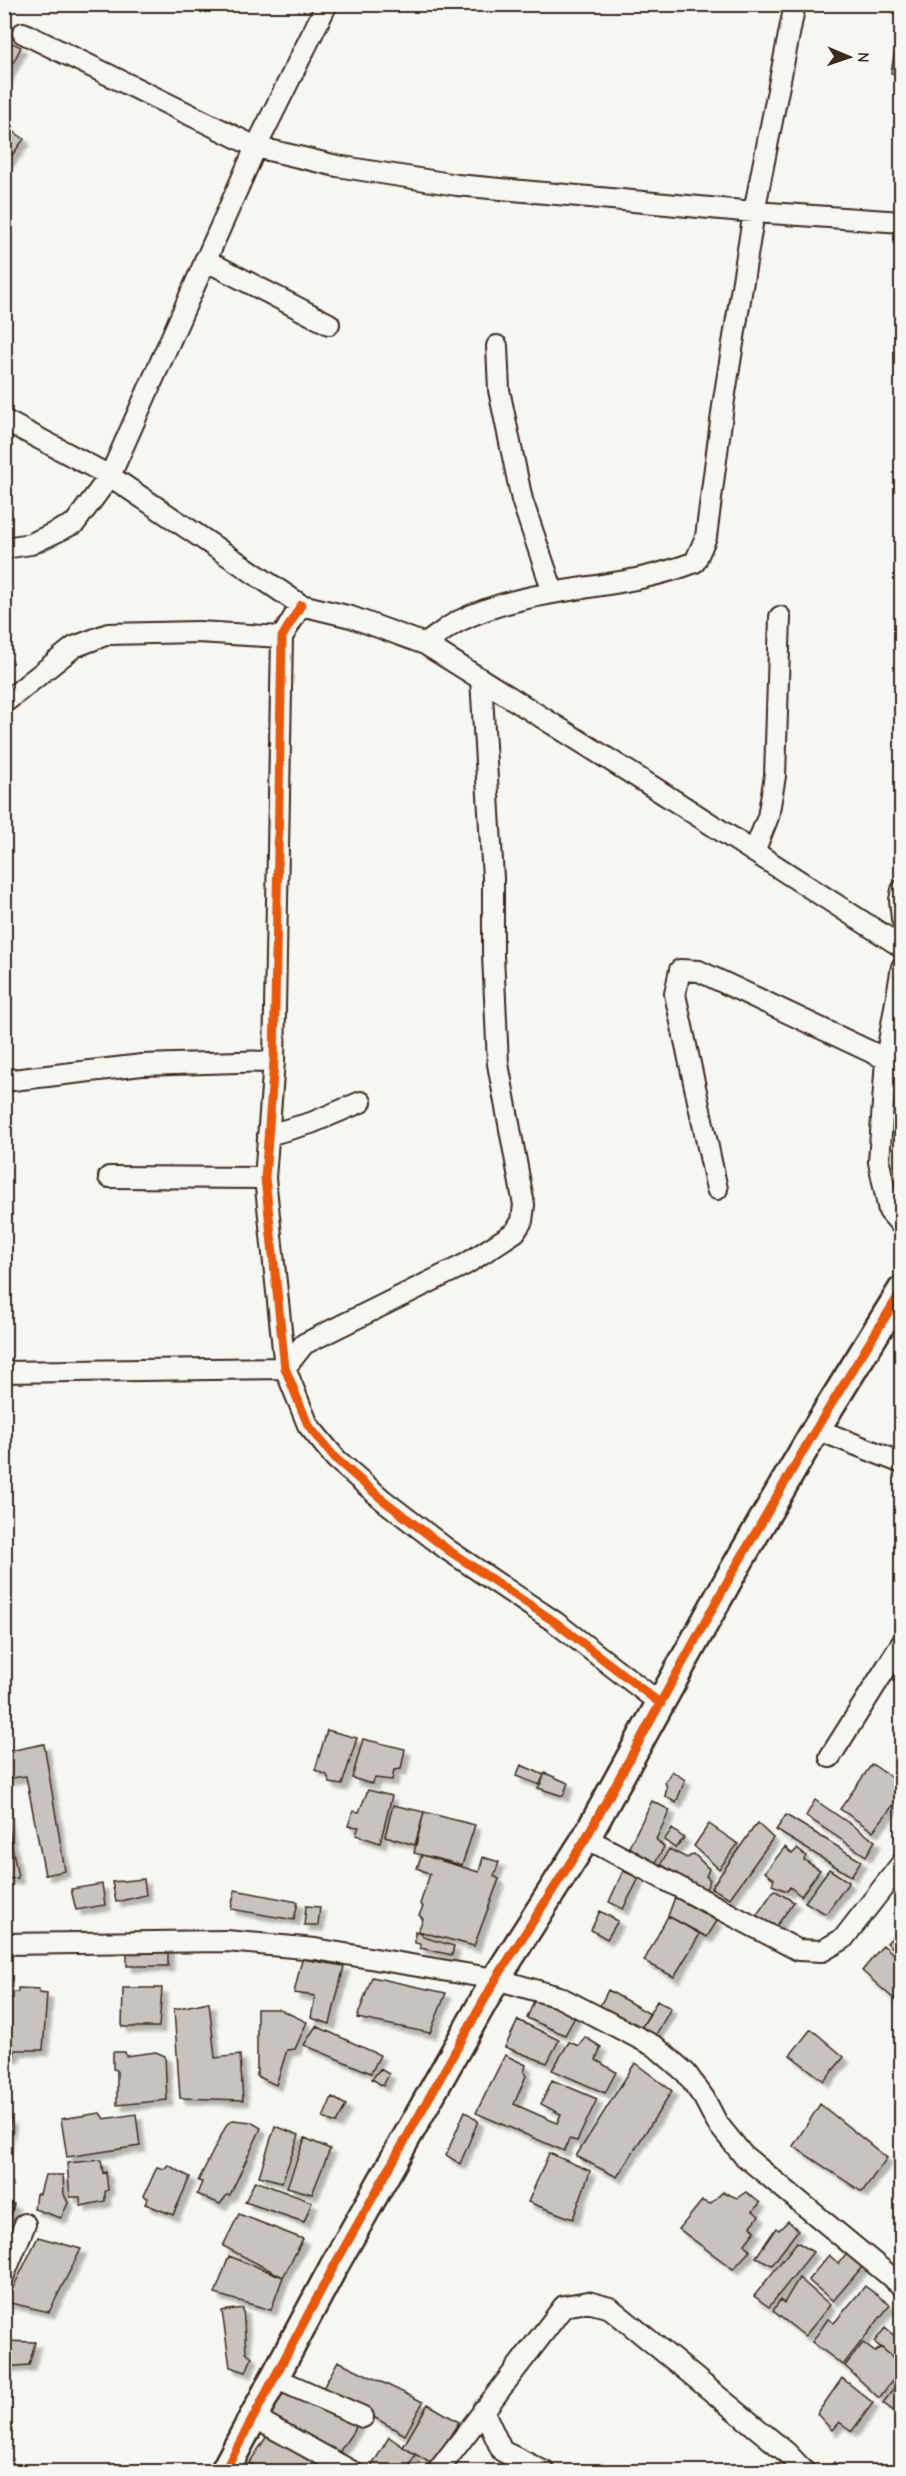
<svg xmlns="http://www.w3.org/2000/svg" width="906" height="2476" font-family="'Comic Neue',sans-serif">
	<style>
		.building { fill: #c8c3be; stroke: #3b2a1e; stroke-width: 1.5; filter: url(#shadow) }
		.lines { fill: none; stroke-linecap: round; stroke-linejoin: round }
		.street-casing { stroke: #3b2a1e; stroke-width: 24 }
		.secondary-casing { stroke: #3b2a1e; stroke-width: 32 }
		.street { stroke: #f6f6f2; stroke-width: 20 }
		.secondary { stroke: #f6f6f2; stroke-width: 27 }
		.cycleway-casing { stroke: #f6f6f2; stroke-width: 13 }
		.cycleway { stroke: #e8590c; stroke-width: 9 }
	</style>
	<defs>
		<filter id="shadow"><feDropShadow dx="5.5" dy="5.5" stdDeviation="1.5" flood-color="#0004"/></filter>
	</defs>
	<rect width="100%" height="100%" fill="#f6f6f2"/>
	<filter id="ink" filterUnits="userSpaceOnUse"><feTurbulence type="fractalNoise" baseFrequency=".0167" numOctaves="2"/><feDisplacementMap in="SourceGraphic" scale="12" xChannelSelector="R" yChannelSelector="G"/><feConvolveMatrix kernelMatrix="1 2 1 2 8 2 1 2 1" color-interpolation-filters="sRGB"/></filter>
	<g filter="url(#ink)">
		<path class="building" d="M899,24h3v51l-11,-2z
			M4,39l17,8 -17,34z
			M4,125l20,14 -17,23 -3,-2z
			M327,1730l30,8 -15,47 -12,-2 -3,-8 -12,-5z
			M363,1739l42,10 -4,20 -7,1 -2,10 -17,-2 -3,6 -20,-6z
			M44,1744l21,127 -20,4 -19,-99 -22,3v-27z
			M872,1764l30,21v9l-29,37 -33,-22z
			M521,1765l23,10 -4,10 -24,-9z
			M672,1771l13,9 -9,23 -11,-7 2,-8 -2,-6z
			M545,1773l23,10 -5,13 -25,-8z
			M368,1790l24,6 -12,47 -24,-8 3,-8 -11,-1 5,-15 6,1z
			M815,1800l60,41 -9,15 -60,-40z
			M652,1801l18,9 -14,29 8,8 -9,16 -26,-16z
			M4,1802l14,76 -14,1z
			M393,1805l31,7 -9,33 -30,-9z
			M424,1812l51,13 -13,40 -48,-12z
			M786,1815l75,46 -10,15 -75,-46z
			M757,1823l16,15 -43,60 -19,-10z
			M709,1824l29,20 -19,25 -25,-23z
			M672,1829l12,9 -9,10 -11,-8z
			M785,1847l7,7 5,-5 9,7 -2,4 16,10 -19,26 -11,-9 -3,4 -15,-6 2,-6 -9,-7z
			M669,1849l18,9 7,-4 15,15 -3,7 4,4 -6,13 -43,-29z
			M422,1855l57,17 4,-15 16,5 -5,14 5,3 -25,67 -56,-15 5,-12 -4,-4 4,-8 -3,-3 10,-30 -13,-6z
			M829,1869l20,13 -23,32 -21,-12z
			M623,1871l16,7 -16,31 -14,-7z
			M144,1879l2,16 -30,7 -4,-20z
			M102,1884l3,21 -29,5 -5,-21z
			M235,1890l63,12 -4,18 -63,-11z
			M774,1890l20,12 -22,30 -18,-13z
			M675,1897l42,24 -10,16 -39,-21z
			M306,1906l14,1 -2,18h-14z
			M600,1911l18,10 -11,18 -16,-9z
			M668,1916l32,18 -26,43 -30,-16z
			M902,1927v29l-15,-13z
			M415,1931l7,2 1,4 31,9 -2,9 -32,-7v-4l-5,-1z
			M883,1945l19,16v31l-7,8 -33,-29z
			M127,1947h41v19h-41z
			M302,1959l42,7 -14,58 -19,-6 4,-22 -21,-3z
			M372,1977l74,16 -16,40 -73,-15z
			M18,1988l21,1v4l8,1 -4,56h-28l-1,7h-9l-1,-59h9v-6h5z
			M123,1988h39l-3,39h-37z
			M608,1990l42,24 -10,16 -41,-22z
			M536,1996l40,19 -11,20 -38,-17z
			M657,2001l14,7 -17,30 -14,-8z
			M209,2002l6,56 25,-3 3,45 -63,-2 -6,-89z
			M257,2009h22l28,13 -12,27 -8,1 -11,35 -19,-9z
			M518,2020l41,20 -12,23 -42,-16z
			M316,2026l64,29 -9,18 -67,-28z
			M811,2029l33,28 -20,24 -34,-26z
			M585,2037l16,10 -5,13 20,12 -11,21 -53,-23 17,-28 10,4z
			M113,2052h12l1,4 30,-4 9,4 2,44 -50,5v-35l-4,-1z
			M505,2055l21,10 -2,7 2,4 -12,28 43,19 4,-9 -20,-10 11,-24 45,19 -20,42 -8,-2 -5,12 -88,-38z
			M635,2063l37,28 -55,86 -41,-21z
			M380,2069l9,5 -6,12 -11,-7z
			M332,2097l14,8 -10,18 -13,-5z
			M820,2104l67,54 -25,34 -69,-46z
			M465,2111l13,10 -18,43 -14,-9z
			M100,2113l4,6 32,-5 4,32 -73,11 -6,-38z
			M4,2118l7,2 -7,34z
			M233,2120l18,2 10,6 -31,67h-3l-7,9 -23,-10 5,-12 -4,-1 29,-57z
			M275,2126l24,9 -17,47 -23,-6z
			M305,2138l25,11 -18,45 -25,-7z
			M549,2153l41,18 -17,48 -45,-17z
			M101,2160l2,13 3,-1 2,18 -3,2v9l-24,5 -1,-9h-10l-3,-34z
			M168,2165l22,12 -17,38 -28,-11 3,-6 -4,-2 13,-29 7,2z
			M45,2175h18l1,19 4,9 -7,15 -27,-9 2,-15h4z
			M255,2181l57,21 -8,20 -59,-20z
			M723,2192l14,6 9,-6 14,11 -7,8 6,5 -8,10 4,5 -10,13 5,7 -17,18 -54,-40 23,-28 8,3z
			M4,2201l10,3 -10,37z
			M239,2214l64,25 -20,38 -60,-31z
			M788,2221l10,9 -26,35 -16,-8 20,-29 3,2z
			M38,2237l43,12 -32,63 -43,-10z
			M797,2242l16,10 -44,55 -15,-11z
			M848,2252l15,14 -30,35 -25,-21 21,-25 10,9z
			M229,2256l54,21 -12,33 -56,-16z
			M799,2278l31,27 -25,31 -32,-25 7,-11 4,3z
			M865,2286l25,19 -47,60 -31,-23 16,-23 6,4z
			M243,2308l3,44 6,5 -6,15 -16,-5 -8,-56z
			M885,2328l12,10 5,-6v32l-28,-22z
			M4,2341l31,1 -6,23 -25,2z
			M863,2343l12,9 6,-5 20,18 1,3 -23,30 -34,-32z
			M338,2361l85,41 -18,33 -82,-47z
			M842,2378l31,25 -21,28 -13,-9 -7,8 -15,-16z
			M902,2378v39l-19,-14z
			M277,2387l81,37 -20,30 -72,-39z
			M428,2404l31,18 -27,42 -29,-17z
			M271,2430l51,30 -8,12h-48l-17,-9z
			M389,2437l26,18 -9,17h-38z
			M834,2462l10,10h-19z"/>
		<g class="lines">
			<g class="street-casing">
				<path id="street" d="M23,33l233,114 81,19 120,19 297,27 148,10
					M205,260l124,64
					M497,346l2,44 23,110 31,92
					M4,420l106,56 191,129 50,12 74,27 228,143 249,160
					M4,548l27,-4 44,-21 35,-47 146,-329 71,-143
					M301,605l-19,32 -8,424 -9,117 20,190 23,57 28,34 47,41 65,50 107,72 106,82
					M425,644c11,-7 22,-17 34,-23 75,-37 161,-29 236,-59l11,-25 17,-131 31,-194 41,-208
					M4,703l70,-56 34,-13 90,-2 84,5
					M754,852l14,-35 7,-41 5,-159
					M902,890l-2,10 2,19
					M902,967l-16,92 -7,103 10,49 13,15
					M4,1081l138,-16 132,-4
					M268,1135l43,-12 50,-21
					M109,1177l156,1
					M717,1189l-42,-195 5,-24 19,1 187,88
					M4,1372l281,-4 19,-24 162,-80 49,-32 7,-11 2,-16 -26,-141 -5,-109v-77l-12,-199
					M816,1429l86,34
					M830,1757l72,-114
					M586,1838l212,112 24,1 21,-12 59,-76
					M4,1944l222,-3 89,8 181,30 63,18 97,50 30,26 18,25 13,25 26,32 159,131
					M4,2275l21,-51
					M275,2378l88,39
					M483,2410l19,41 43,21
					M253,2417l100,55
					M437,2472l127,-166 24,-4 22,6 176,144 19,20"/>
			</g>
			<g class="secondary-casing">
				<path id="secondary" d="M224,2472l110,-206 162,-287 90,-141 145,-263 85,-146 86,-139"/>
			</g>
			<use href="#street" class="street"/>
			<use href="#secondary" class="secondary"/>
			<g class="cycleway-casing">
				<path id="cycleway" d="M301,605l-19,32 -8,424 -9,117 20,190 23,57 28,34 47,41 65,50 107,72 106,82
					M224,2472l110,-206 162,-287 90,-141 145,-263 85,-146 86,-139"/>
			</g>
			<use href="#cycleway" class="cycleway"/>
		</g>
	</g>
	<rect width="906" height="2476" fill="none" stroke="#f6f6f2" stroke-width="24"/>
	<rect x="12" y="12" width="882" height="2452" fill="none" stroke="#3b2a1e" stroke-width="2" filter="url(#ink)"/>
	<g transform="translate(849 57) rotate(92)" stroke="#f6f6f2" stroke-width="4.5" paint-order="stroke">
	<path d="M0-4.5L10 22L0 15L-10 22Z" fill="#3b2a1e"/>
	<text y="-9" font-size="16" font-weight="bold" text-anchor="middle" fill="#3b2a1e">N</text>
	</g>
</svg>
